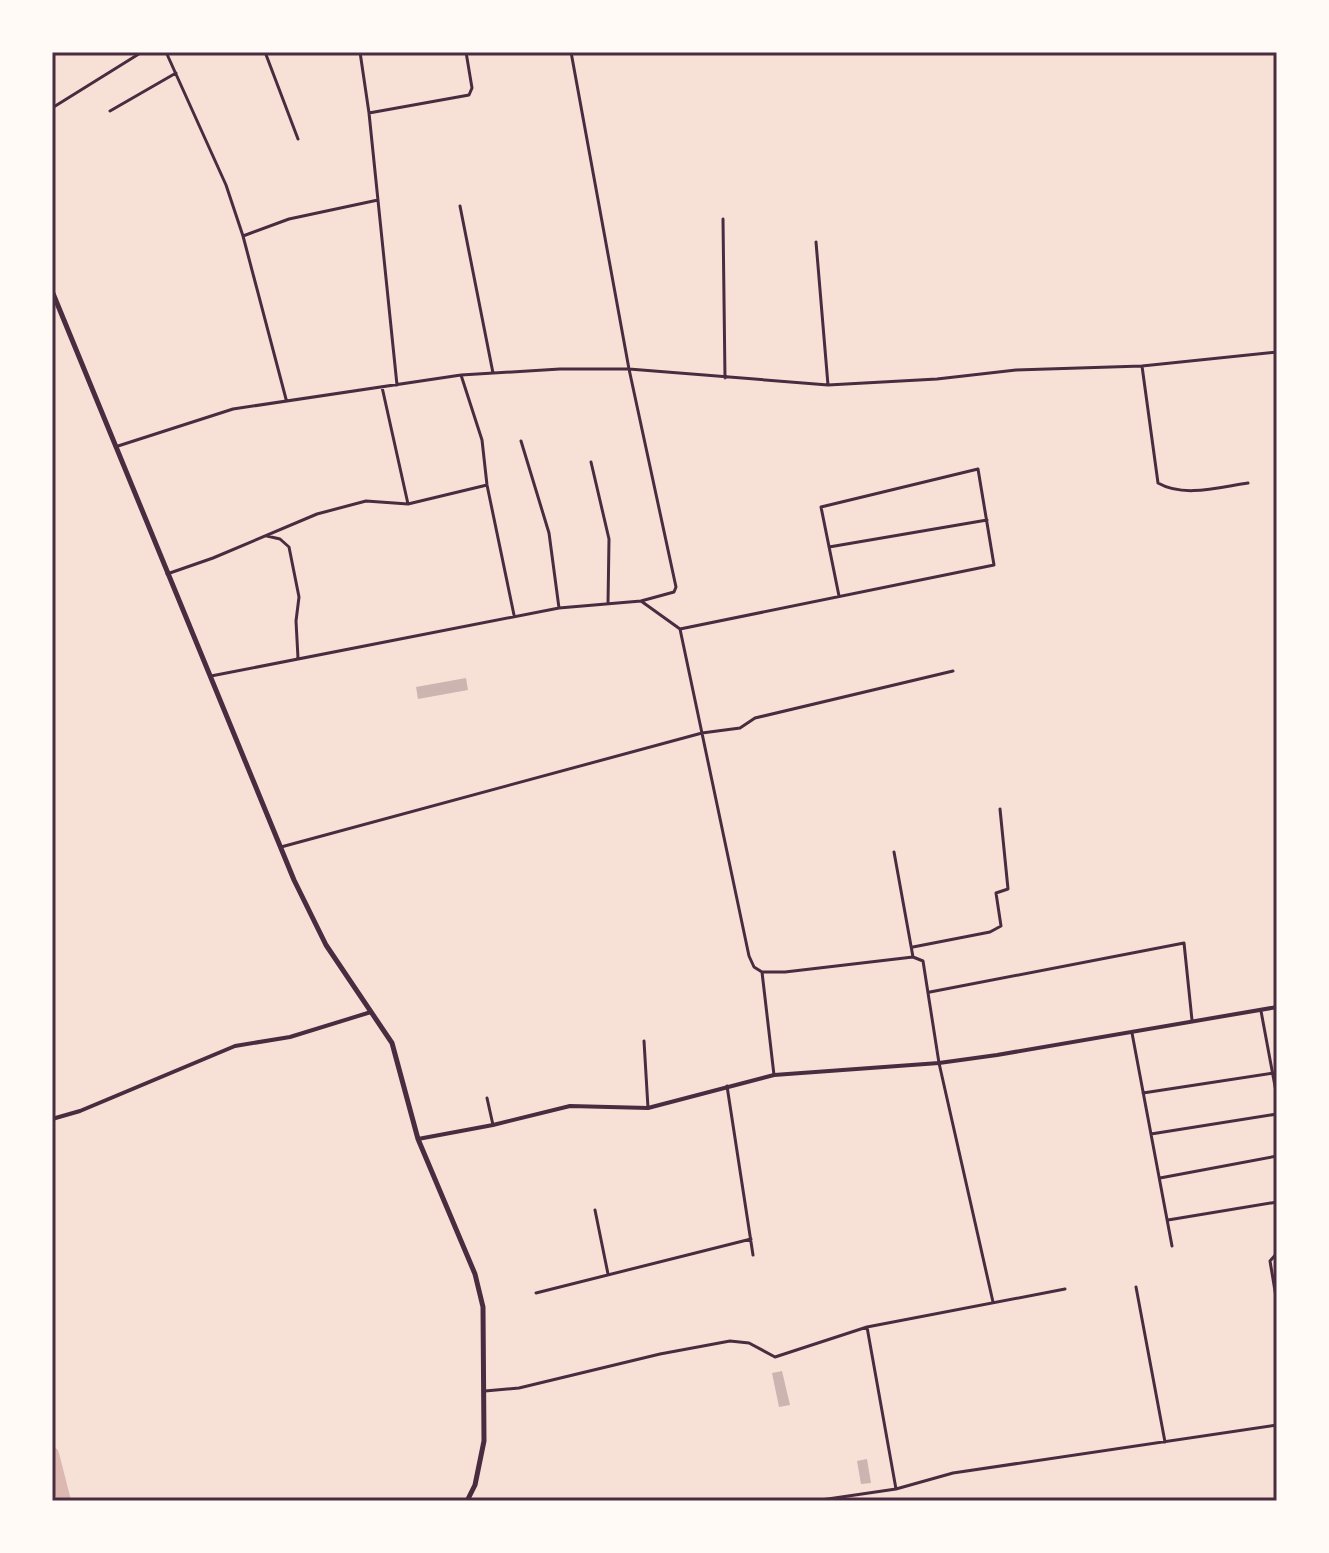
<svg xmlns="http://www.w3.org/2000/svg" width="1329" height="1553" font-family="'DM Sans',sans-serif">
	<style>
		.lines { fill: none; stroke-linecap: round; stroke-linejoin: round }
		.river { stroke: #dcb8b0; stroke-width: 14 }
		.building { fill: #ccb4b1 }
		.minor { stroke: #4a2c40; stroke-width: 3 }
		.tertiary { stroke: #4a2c40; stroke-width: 4 }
		.primary { stroke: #4a2c40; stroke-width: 5 }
		.neatline { fill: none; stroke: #4a2c40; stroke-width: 3 }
	</style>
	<rect width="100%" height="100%" fill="#f7e1d7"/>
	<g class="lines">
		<path class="river" d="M52,1454l12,47"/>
	</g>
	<path class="building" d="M466,678l2,12 -50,9 -2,-12z
		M782,1371l8,34 -11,2 -7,-34z
		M867,1459l4,24 -10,1 -4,-23z"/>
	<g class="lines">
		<path class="minor" d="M166,52l60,133 17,51 43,163
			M265,52l33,87
			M360,52l9,61 28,272
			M571,52l58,317 47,218 -2,5 -33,9
			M52,108l90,-56
			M110,111l66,-38
			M369,113l100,-18 3,-7 -6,-36
			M460,206l33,167
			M723,219l2,159
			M243,236l46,-17 89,-19
			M816,242l12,143
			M1142,366l16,117c26,15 62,4 90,0
			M461,375l21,65 5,45 27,130
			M382,387l26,117
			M521,441l28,92 10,75
			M118,446l115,-37 228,-34 99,-6h69l199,16 109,-6 79,-9 126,-4 135,-14
			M591,462l18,77 -1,65
			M267,536l13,3 9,8 10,50 -3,24 2,37
			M829,547l158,-27
			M167,574l46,-16 104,-44 49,-13 42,3 79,-19
			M680,629l69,327 5,11 8,5 12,103
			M211,676l348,-68 82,-7 39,28 314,-64 -16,-96 -157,38 18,89
			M281,847l421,-114 38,-5 15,-10 198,-47
			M894,852l19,105
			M913,947l77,-15 11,-6 -5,-33 12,-4 -8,-80
			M762,972h23l128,-15 10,4 16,102 54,239
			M930,992l254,-49 8,77
			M1261,1011l16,86
			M1132,1033l40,213
			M644,1041l4,67
			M727,1086l26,169
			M1143,1093l130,-20
			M487,1098l6,27
			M1151,1134l126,-20
			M1160,1178l117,-22
			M595,1210l13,64
			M1168,1220l109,-18
			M1277,1253l-7,8 7,42
			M1136,1287l29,155
			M536,1293l215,-54
			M867,1327l29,162
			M485,1391l34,-3 141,-34 70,-13 19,2 26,14 92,-30 198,-38
			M814,1501l82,-12 57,-16 324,-48"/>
		<path class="tertiary" d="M52,1119l28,-8 155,-65 55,-9 81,-25
			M418,1139l75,-14 77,-19 78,2 126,-33 165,-12 58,-8 280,-48"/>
		<path class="primary" d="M52,291l242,589 32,65 66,98 26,96 57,135 8,33 1,134 -9,44 -8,16"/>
	</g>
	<rect width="1329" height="1553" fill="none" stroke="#fffaf5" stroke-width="108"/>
	<rect x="54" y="54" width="1221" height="1445" class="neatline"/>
</svg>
